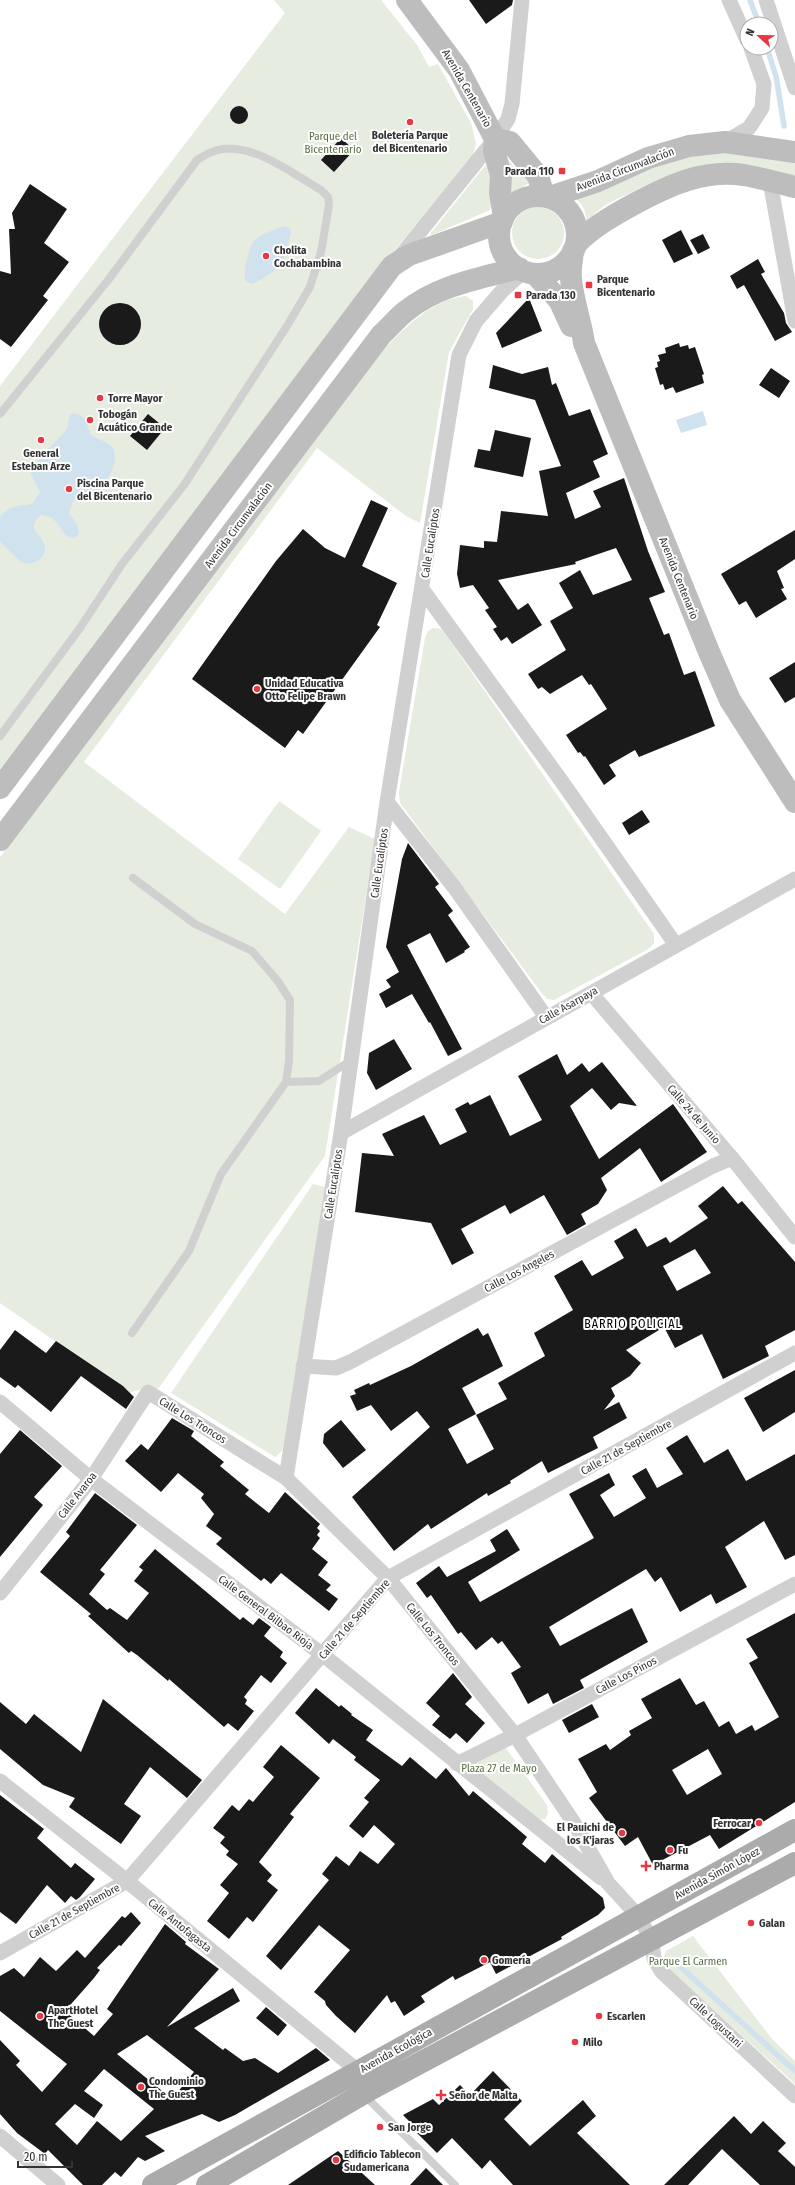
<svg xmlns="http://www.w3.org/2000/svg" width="795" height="2185" font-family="'Fira Sans Condensed',sans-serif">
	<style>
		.green { fill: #e6ecdf }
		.water { fill: #cfe2ee }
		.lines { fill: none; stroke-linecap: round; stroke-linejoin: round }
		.stream { stroke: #cfe2ee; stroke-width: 5.5 }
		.building { fill: #1a1a1a; fill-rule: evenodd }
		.service { stroke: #d0d0d0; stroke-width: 8 }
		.minor { stroke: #d0d0d0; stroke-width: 15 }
		.secondary { stroke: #bdbdbd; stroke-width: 22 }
		.primary { stroke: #ababab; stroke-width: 22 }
		.poi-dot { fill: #e63946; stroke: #fff; stroke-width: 1.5 }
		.labels { text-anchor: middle; stroke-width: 4; stroke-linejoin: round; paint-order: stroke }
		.street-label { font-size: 11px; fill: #333; stroke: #fff }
		.poi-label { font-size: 11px; font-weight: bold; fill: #333; stroke: #fff; text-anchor: start }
		.park-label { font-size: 11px; fill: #56703f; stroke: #fff }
		.neighbourhood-label { font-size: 12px; letter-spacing: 1px; fill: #000; stroke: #fff }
	</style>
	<rect width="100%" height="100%" fill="#fff"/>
	<path class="green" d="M274,0h107l36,45 12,22 9,-3 33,59 5,20 -3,13 -75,90 -398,523v-383l285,-373z
		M501,149l16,22 13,11 -19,13z
		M718,152l77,10v14c-65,-18 -102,-14 -163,16 -19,9 -31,13 -45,30 -2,-12 -3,-18 -14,-25l91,-35z
		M488,162c4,15 7,33 2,48l-58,25 -2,-1z
		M512 233a26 26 0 1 1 52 0a26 26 0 1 1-52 0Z
		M466,296l7,5v8l-24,43 -29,171 -14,-7 -89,-68 -233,314 201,152 64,-87 26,12 -50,317 -167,233 -8,-3 -20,7 -130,-90v-446l380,-504c23,-23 51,-54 86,-57z
		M433,628l8,1 4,5 209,300v9l-4,5 -96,52 -7,-1 -6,-7 -141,-189 -1,-11 26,-154 3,-7z
		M279,801l42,30 -41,58 -42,-30z
		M313,1184l12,3 -39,253 -4,11 -7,6 -104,-64z
		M505,1747l42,58 1,9 -3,5 -6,1 -68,-53 1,-5z
		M693,1936l79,103 23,22v23l-127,-116 -4,-12 2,-5z"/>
	<path class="water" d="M283,226l7,2 1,4c-9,37 -6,33 -38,52l-7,-3c-4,-6 3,-35 9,-41 7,-6 19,-10 28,-14z
		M703,411l4,14 -26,8 -5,-13z
		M74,413l11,5 5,16c6,5 13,6 19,10 15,11 -2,42 -14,48 -7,3 -14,3 -21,7l-5,14 9,13 1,8 -5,4c-15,0 -12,-22 -33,-23 -3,3 -7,6 -7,11 -1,8 21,19 6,33 -6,5 -11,5 -18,4l-22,-21v-25c9,-12 18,-11 32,-13l8,-12 -9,-18v-6l36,-39 3,-14z"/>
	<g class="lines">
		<path class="stream" d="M750,0l9,24
			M767,48l9,28 8,50
			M673,1960l122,111"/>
	</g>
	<path class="building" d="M469,0h44l-1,5 -26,19z
		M230 115a9 9 0 1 1 18 0a9 9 0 1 1-18 0Z
		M341,138l13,12 -20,22 -13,-12z
		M30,184l37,25 -23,34 25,19 -26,34 5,4 -37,47 -11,-8v-68l11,3 -2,-45h6l-3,-16z
		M681,230l12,24 -19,9 -12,-23z
		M703,234l7,14 -12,6 -8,-14z
		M758,259l7,13 -4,2 23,39 2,10 6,9 -17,9 -31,-56 -7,4 -7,-13z
		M529,298l13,33 -40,17 -6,-15z
		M99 324a21 21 0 1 1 42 0a21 21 0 1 1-42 0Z
		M679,343l1,4 8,-2 1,4 6,-2 9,27 -2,1 2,8 -28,10 -3,-6 -8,3 -2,-6 -3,1 -5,-17 3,-1 -1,-5 3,-1 -2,-6 8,-2 -1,-5z
		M493,365l29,9 26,-7 4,18 4,-2 13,33 21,-7 18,45 -15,7 7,16 -34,16 9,26 26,-12 -8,-16 31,-13 24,73 17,41 -16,6 15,37 5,-2 15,42 11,-4 20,55 -76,31 -4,-7 -26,15 7,11 -12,9 -19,-29 -1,1 -4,-5 -2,1 -12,-18 41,-26 -16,-25 -2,1 -7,-10 -32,19 -8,-7 -4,2 -10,-15 38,-24 -16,-29 23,-13 -14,-25 21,-13 13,25 39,-15 -16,-32 -41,14 1,2 -78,16 20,30 10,-7 14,22 -30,19 -5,-7 -6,4 -8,-12 4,-2 -12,-17 4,-2 -16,-23 -13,3 -3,-14 3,-29 24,3v-7l13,1 4,-31 47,5 -9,-45 22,-5 -26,-66 -46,-12z
		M771,368l19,13 -11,17 -20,-13z
		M148,414l17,14 -18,22 -17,-14z
		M495,430l36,8 -8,39 -49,-10 4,-18 12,2z
		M371,500l17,8 -26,58 35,17 -20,42 3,2 -77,107 -5,-4 -13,18 -93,-69 84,-118 27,-32 22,19 20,10z
		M795,530v29l-18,12 7,17 -3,1 6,10 -31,19 -10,-17 -7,4 -18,-31z
		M795,662v35l-10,6 -16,-25z
		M642,810l8,12 -21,13 -7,-12z
		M408,843l31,41 -4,3 18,24 -5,4 22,32 -6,4 1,1 -19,11 -16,-30 -23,12 55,104 -14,7 -18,-34 -1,1 -17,-29 -26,14 -7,-14 12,-7 -5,-7 13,-8 -13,-25 16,-88z
		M394,1039l18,30 -36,21 -9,-17 2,-20z
		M557,1054l10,21 15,-12 7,9 13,-10 35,44 -18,-3 -8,7 -19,-22 -22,18 29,53 74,-55 34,48 -46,30 -21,-34 -39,30 6,12 -9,14 -17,10 5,10 -19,11 -23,-40 -34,19 -5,-9 -44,24 13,24 -22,12 -21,-42 -76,-11 7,-59 32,3 -12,-22 42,-19 16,30 27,-13 -12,-23 13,-7 2,3 20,-10 20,41 32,-16 -24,-44z
		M723,1186l15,18 4,-3 53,61v68l-30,16 4,10 -46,23 -21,-45 -27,14 -11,-21 -38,23 15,13 -11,13 -19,12 4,8 -11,14 15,-8 8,16 -34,19 5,11 -50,25 -6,-12 -32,20 1,2 -23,13 -1,-3 -56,36 -3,-5 -34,27 -42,-54 78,-70 -13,-16 -26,20 -20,-26 -14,6 -7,-15 6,-2 -2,-4 15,-7 1,2 41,-19 67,-38 5,8 5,-3 15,33 -41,22 14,26 -28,15 19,35 27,-15 -18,-34 31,-16 -9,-16 47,-27 -11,-23 39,-23 -19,-34 28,-16 10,16 32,-18 -10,-17 22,-13 11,19 19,-10 4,6 38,-25 -10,-12zM695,1249l16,24 -34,18 -14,-25z
		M15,1330l31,23 10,-12 67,45 11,11 -8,12 -45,-33 -30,36 -33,-27 -3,3 -15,-11v-27z
		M795,1370v42l-32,20 -19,-34z
		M172,1418l22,13 -3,5 33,26 -4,4 29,24 -4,4 24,19 16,-21 35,32 -3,4 3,3 -3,4 3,3 -8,11 16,13 -10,13 13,10 -5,5 12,9 -9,12 -48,-38 -10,11 -7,-6 -3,3 -45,-37 6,-6 -16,-12 8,-12 -13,-16 3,-4 -26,-21 -17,19 -36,-31 16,-17 7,6z
		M341,1420l25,30 -23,18 -20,-25 1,-9z
		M20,1430l42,36 -28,31 9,8 -43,52v-103z
		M687,1435l17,28 24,-14 18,32 49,-27v101l-10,5 -21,-39 -39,26 22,40 -31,17 -5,-10 -31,18 -19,-35 -6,5 -9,-13 -97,58 11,19 72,-38 16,34 -68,38 4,8 -31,16 -5,-11 -20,11 -17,-31 10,-6 -19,-26 -4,3 -6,-7 -16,13 -15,-18 -3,2 -27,-39 -4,3 -11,-15 23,-17 8,11 49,-26 -6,-11 17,-11 13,21 -52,32 12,20 114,-64 -25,-44 40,-21 6,12 -15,10 14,22 32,-19 -14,-22 14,-8 11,20 26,-14 -17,-26z
		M95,1493l42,32 -37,45 5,4 -16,20 18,16 3,-2 17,12 22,-27 -15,-12 9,-11 -4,-3 16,-18 85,71 3,-3 10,8 6,-7 12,9 -7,9 19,16 -3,5 7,6 -16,20 -10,-8 -17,22 3,3 -2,4 9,7 -16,20 -10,-8 -4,4 -55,-48 -1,2 -31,-26 -6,-4 -2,2 -41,-37 3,-2 -51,-42 30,-36 -4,-4z
		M795,1613v189l-76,47 -9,-14 -57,30 -15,-28 -13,9 -36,-48 8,-6 -19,-33 28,-15 4,6 21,-15 -2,-4 23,-13 -11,-19 39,-21 16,27 8,-4 15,26 10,-6 7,13 16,-9 3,6 24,-14 -30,-54 9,-5 -12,-19zM708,1749l14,25 -35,21 -15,-25z
		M453,1673l19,24 -7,7 20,19 -18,20 -11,-10 -6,6 -18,-14 8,-9 -14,-13z
		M316,1688l23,19 2,-2 11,9 -1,1 22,15 -7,10 36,26 8,-9 26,22 10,-11 23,28 4,-5 54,46 -5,7 23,19 7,-9 51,44 2,10 -7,7 -37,22 1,2 -66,35 -6,-12 -35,18 -2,-4 -32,20 4,6 -21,14 -9,-15 -4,2 -4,-8 -32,38 -19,-17 -10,-11 -1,-4 -11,-9 36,-42 -31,-25 -38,45 -15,-14 63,-76 -7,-6 14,-18 13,10 11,-15 18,13 17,-20 -21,-19 -11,13 -14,-12 20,-24 -5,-4 16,-18 -26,-20 2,-3 -23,-18 -4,5 -34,-31z
		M103,1699l99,81 -15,18 -37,-31 -26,37 17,12 -20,28 -52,-37 6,-9 -32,-13 -43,-36v-47l26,22 8,-10 47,38z
		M592,1704l7,13 -30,16 -7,-13z
		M281,1745l39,33 -30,36 4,3 -35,45 13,13 -5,6 11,9 -25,32 -6,-5 -18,22 -22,-18 22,-28 -9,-8 18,-21 -12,-9 3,-4 -9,-8 5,-6 -12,-9 19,-23 7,6 10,-12 4,3 21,-25 -11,-10z
		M0,1795l44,34 -7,9 34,30 4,-5 20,16 -15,18 -4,3 -5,-4 -6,7 -18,-18 -31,39 -16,-12z
		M131,1912l10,11 -20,23 -2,-1 -22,23 3,2 -6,8 -29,33 29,25 19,-22 -6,-5 58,-85 21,18 -1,2 34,25 -52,58 66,-39 7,13 -46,27 29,22 2,-2 18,13 12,-3 23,15 38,-25 14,12 -95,55 -16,7 -17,-8 -57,22 20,15 -20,10 -7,-4 -17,20 -6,-5 -13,13h-19l-35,-35 -3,4 -28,-21 -17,-19v-74l20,21 -4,4 26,27 25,-28 -67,-53v-35l14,-8 10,9 16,-20 16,14 21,-21 8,8 37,-42 3,2zM147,2035l47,37 -22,27 -55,-45zM104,2069l50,40 -33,32 -24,-20 -20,24 -22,-21 20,-20 19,14 9,-13 -19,-14z
		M266,2007l21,18 -9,11 -22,-18z
		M493,2071l29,30 -18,18 26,27 53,-46 13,16 -19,17 53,52h-117l-23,-25 -8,9 -30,-31 -15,15 -24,-24 2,-2 -12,-12 30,-16 6,6 21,-20 10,10z
		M734,2116l17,18 12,-13 23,22 -8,8 17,16v18h-35l-38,-36 -34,36h-24z
		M338,2151l37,34h-87z
		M426,2168l17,17h-33z"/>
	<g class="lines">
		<path class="service" d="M0,414l109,-135 88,-119c8,-5 16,-10 26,-11 34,-4 70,25 98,41l7,7 1,8 -8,47 -11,35 -23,39 -103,159 -62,79 -42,64 -80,108
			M133,878l62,46 57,27 25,29 13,20 -1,61 -3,21
			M132,1333l57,-82 32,-77 65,-92 33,-1 31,-20
			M364,2095l91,90"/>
		<path class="minor" d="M729,0l18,40
			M766,0l29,88
			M725,142l24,-14 13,-20 2,-24 -13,-36
			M770,181l25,140
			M398,259l97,-120 13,-20 4,-15 10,-104
			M422,589l138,190 116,166
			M387,802l67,85 92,130
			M591,993l141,165 63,79
			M341,1133l454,-254
			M303,1366l33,2 14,-6 363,-196 19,-8
			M0,1402l91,77 232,176 278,223
			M286,1478l55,-345 46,-331 72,-447 17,-34 26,-30 22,-20
			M0,1593l91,-114 57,-87 138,86 102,100 127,157 59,88 34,60 30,33 14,24 2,19 8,13 133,124
			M457,1764l58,-29 280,-151
			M0,1781l127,100 231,190
			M0,1953l127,-72 261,-303 407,-225
			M0,2136l58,49"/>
		<path class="secondary" d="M407,0l52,70 36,69 -1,12 7,24 -1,18 4,24
			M495,139l15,3 28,34 6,20
			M499 235a39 39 0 1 1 78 0a39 39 0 1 1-78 0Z
			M550,197l48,-16 50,-23 41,-12 36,-4 70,10
			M576,244c18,-18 38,-29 60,-41 34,-18 68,-34 108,-28 17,3 34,8 51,12
			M573,251c-1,9 -3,19 -2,28 2,22 10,42 13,64l125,309 21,48 65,102
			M535,274l24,26 12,26
			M0,788l392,-522 17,-11 93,-33
			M0,840l381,-505c9,-8 16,-17 25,-24 32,-26 75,-33 113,-43"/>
		<path class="primary" d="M153,2185l642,-355
			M207,2185l166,-97 422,-225"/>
	</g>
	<g class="poi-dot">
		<circle cx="410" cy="122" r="4"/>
		<rect x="558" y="167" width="8" height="8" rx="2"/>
		<circle cx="266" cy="256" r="4"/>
		<rect x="585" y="281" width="8" height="8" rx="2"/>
		<rect x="514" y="291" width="8" height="8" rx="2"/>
		<circle cx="100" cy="398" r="4"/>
		<circle cx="90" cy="420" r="4"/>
		<circle cx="41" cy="440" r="4"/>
		<circle cx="69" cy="489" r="4"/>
		<circle cx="257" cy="689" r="4"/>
		<circle cx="759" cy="1823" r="4"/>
		<circle cx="622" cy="1833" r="4"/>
		<circle cx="670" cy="1850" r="4"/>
		<path d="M644 1860h4v4h4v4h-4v4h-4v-4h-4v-4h4z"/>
		<circle cx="751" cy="1923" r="4"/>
		<circle cx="484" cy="1960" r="4"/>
		<circle cx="40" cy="2016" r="4"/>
		<circle cx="599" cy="2016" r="4"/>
		<circle cx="575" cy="2042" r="4"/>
		<circle cx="141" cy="2087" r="4"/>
		<path d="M439 2089h4v4h4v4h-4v4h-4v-4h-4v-4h4z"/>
		<circle cx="380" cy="2127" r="4"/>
		<circle cx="336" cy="2160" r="4"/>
	</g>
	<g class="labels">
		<g class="street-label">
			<text transform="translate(467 88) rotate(60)" y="4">Avenida Centenario</text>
			<text transform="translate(625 169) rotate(-21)" y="4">Avenida Circunvalación</text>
			<text transform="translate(238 525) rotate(-53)" y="4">Avenida Circunvalación</text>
			<text transform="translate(430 543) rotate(-81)" y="4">Calle Eucaliptos</text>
			<text transform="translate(679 578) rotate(68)" y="4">Avenida Centenario</text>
			<text transform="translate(379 863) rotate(-82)" y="4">Calle Eucaliptos</text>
			<text transform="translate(568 1005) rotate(-29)" y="4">Calle Asarpaya</text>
			<text transform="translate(694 1114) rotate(49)" y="4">Calle 24 de Junio</text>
			<text transform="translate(333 1184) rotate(-81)" y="4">Calle Eucaliptos</text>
			<text transform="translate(519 1271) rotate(-28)" y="4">Calle Los Angeles</text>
			<text transform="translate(193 1420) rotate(32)" y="4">Calle Los Troncos</text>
			<text transform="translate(626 1447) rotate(-29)" y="4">Calle 21 de Septiembre</text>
			<text transform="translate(77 1495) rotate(-52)" y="4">Calle Avaroa</text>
			<text transform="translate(266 1612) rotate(37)" y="4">Calle General Bilbao Rioja</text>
			<text transform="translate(354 1619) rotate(-49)" y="4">Calle 21 de Septiembre</text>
			<text transform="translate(433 1634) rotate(51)" y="4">Calle Los Troncos</text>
			<text transform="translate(626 1675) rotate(-28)" y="4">Calle Los Pinos</text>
			<text transform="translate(717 1873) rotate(-29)" y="4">Avenida Simón López</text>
			<text transform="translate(74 1911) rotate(-29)" y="4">Calle 21 de Septiembre</text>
			<text transform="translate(180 1925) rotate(39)" y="4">Calle Antofagasta</text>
			<text transform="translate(716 2022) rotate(43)" y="4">Calle Logustani</text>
			<text transform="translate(396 2050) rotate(-29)" y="4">Avenida Ecológica</text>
		</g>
		<g class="poi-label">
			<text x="410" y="139" text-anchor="middle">Boletería Parque<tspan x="410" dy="13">del Bicentenario</tspan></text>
			<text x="554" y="175" text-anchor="end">Parada 110</text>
			<text x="274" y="254">Cholita<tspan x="274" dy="13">Cochabambina</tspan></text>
			<text x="597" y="283">Parque<tspan x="597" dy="13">Bicentenario</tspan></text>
			<text x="526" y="299">Parada 130</text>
			<text x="108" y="402">Torre Mayor</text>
			<text x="98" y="418">Tobogán<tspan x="98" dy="13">Acuático Grande</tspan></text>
			<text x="41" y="457" text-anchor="middle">General<tspan x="41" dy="13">Esteban Arze</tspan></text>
			<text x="77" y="487">Piscina Parque<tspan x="77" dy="13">del Bicentenario</tspan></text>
			<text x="265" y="687">Unidad Educativa<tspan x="265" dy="13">Otto Felipe Brawn</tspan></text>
			<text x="751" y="1827" text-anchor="end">Ferrocar</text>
			<text x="614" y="1831" text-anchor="end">El Pauichi de<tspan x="614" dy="13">los K'jaras</tspan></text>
			<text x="678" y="1854">Fu</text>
			<text x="654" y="1870">Pharma</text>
			<text x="759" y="1927">Galan</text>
			<text x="492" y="1964">Gomería</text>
			<text x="48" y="2014">ApartHotel<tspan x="48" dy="13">The Guest</tspan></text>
			<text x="607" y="2020">Escarlen</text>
			<text x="583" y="2046">Milo</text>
			<text x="149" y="2085">Condominio<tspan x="149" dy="13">The Guest</tspan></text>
			<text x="449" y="2099">Señor de Malta</text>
			<text x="388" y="2131">San Jorge</text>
			<text x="344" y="2158">Edificio Tablecon<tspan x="344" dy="13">Sudamericana</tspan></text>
		</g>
		<g class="park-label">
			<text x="333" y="140">Parque del<tspan x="333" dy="13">Bicentenario</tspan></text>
			<text x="499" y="1772">Plaza 27 de Mayo</text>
			<text x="688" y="1965">Parque El Carmen</text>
		</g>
		<g class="neighbourhood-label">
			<text x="633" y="1328">BARRIO POLICIAL</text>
		</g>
	</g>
	<g transform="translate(759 36) rotate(292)"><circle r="19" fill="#ffffff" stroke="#adadad"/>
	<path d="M0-3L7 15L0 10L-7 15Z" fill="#e63946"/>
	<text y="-6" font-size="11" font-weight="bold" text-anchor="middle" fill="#333333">N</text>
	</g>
	<path d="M18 2161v6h54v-6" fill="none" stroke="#333333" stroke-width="2"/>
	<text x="24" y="2161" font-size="12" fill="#333333" stroke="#ffffff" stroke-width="3" paint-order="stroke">20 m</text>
</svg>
